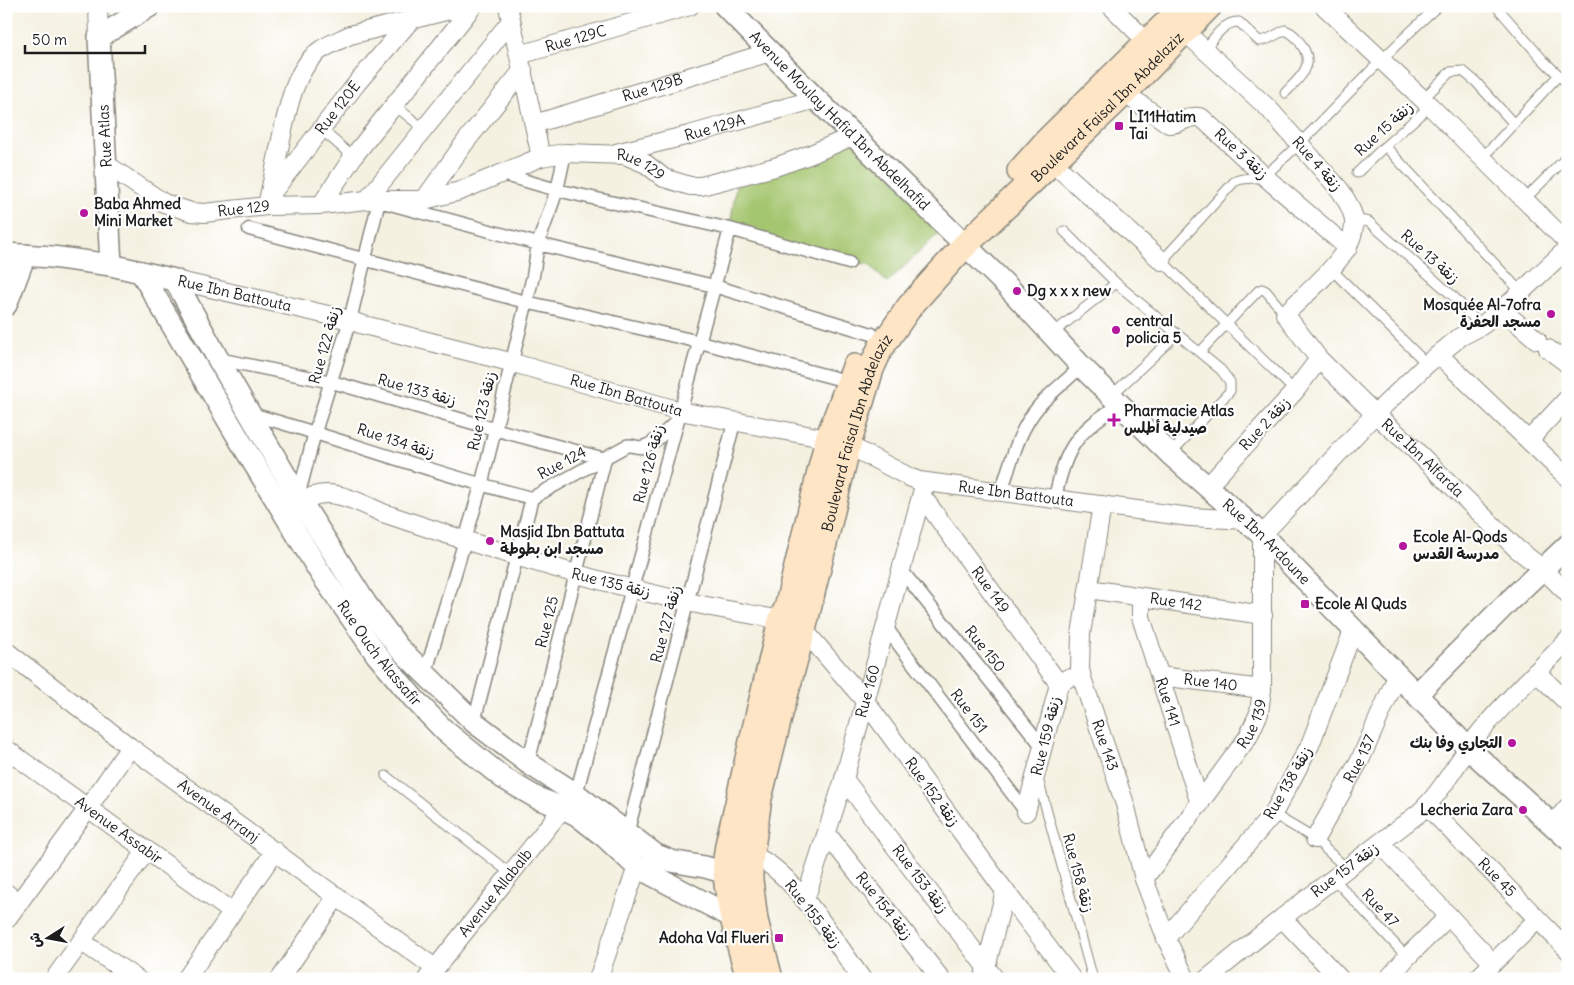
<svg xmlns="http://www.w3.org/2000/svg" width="1574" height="985" font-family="Delius,'Playpen Sans Arabic',sans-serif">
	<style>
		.green { fill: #a5c66f; stroke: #607146 }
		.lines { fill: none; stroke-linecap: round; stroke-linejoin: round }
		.service-casing { stroke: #88867e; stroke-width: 11 }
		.pedestrian-casing { stroke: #88867e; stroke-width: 15 }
		.minor-casing { stroke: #88867e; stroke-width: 20 }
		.tertiary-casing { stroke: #88867e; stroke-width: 24 }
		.secondary-casing { stroke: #88867e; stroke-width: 28 }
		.service { stroke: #fff; stroke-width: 9 }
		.pedestrian { stroke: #fff; stroke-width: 12 }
		.minor { stroke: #fff; stroke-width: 18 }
		.tertiary { stroke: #fff; stroke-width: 21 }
		.secondary { stroke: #fde5c5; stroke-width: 25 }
		.poi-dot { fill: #b5179e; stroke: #fff; stroke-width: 2 }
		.labels { text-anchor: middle; stroke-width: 4.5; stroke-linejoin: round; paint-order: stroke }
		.street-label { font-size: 15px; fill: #1c1c1c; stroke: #fff }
		.poi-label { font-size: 15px; font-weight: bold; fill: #1c1c1c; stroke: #fff; text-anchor: start }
	</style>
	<rect width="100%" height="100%" fill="#fff"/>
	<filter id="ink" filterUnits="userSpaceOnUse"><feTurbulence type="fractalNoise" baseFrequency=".02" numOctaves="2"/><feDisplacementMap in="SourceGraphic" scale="10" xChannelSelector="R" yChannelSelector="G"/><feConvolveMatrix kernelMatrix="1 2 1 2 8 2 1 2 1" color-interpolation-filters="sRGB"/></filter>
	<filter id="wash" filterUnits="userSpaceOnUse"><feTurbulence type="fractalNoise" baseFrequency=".0096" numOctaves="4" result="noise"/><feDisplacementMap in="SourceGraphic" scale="20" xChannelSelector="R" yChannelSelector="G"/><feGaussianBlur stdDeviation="1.12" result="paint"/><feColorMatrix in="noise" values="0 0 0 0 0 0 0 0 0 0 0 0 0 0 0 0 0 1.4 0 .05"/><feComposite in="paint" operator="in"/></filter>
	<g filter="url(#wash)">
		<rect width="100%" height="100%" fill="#f4f1e1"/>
		<path class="green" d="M855,135l86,96 -54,52 -18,-19 -20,-1 -119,-34 7,-52z"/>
	</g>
	<g filter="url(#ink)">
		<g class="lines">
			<g class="service-casing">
				<path id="service" d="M1496,6l47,54 25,24
					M1205,50c8,-11 19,-29 34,-28l20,19 9,-2 17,-9c8,3 13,8 17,16 14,20 -3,32 -17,47
					M1423,99l27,-27 13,-1 13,11 38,42
					M394,105l30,24
					M322,130l31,27
					M1385,146l136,146
					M1482,158l77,-83
					M1357,173l28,-27 45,-40
					M1525,199l43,-43
					M1354,219l15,3 85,75 27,29
					M1064,231l52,52
					M1331,269l96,95
					M1052,334l64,-51 61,51
					M1200,352l59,-62 3,-1 4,2 19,23
					M1295,391l-133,-130 72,-79c10,-7 22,0 32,-8 28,-23 54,-51 79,-77 30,-31 61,-62 93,-91
					M1112,395l65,-61 44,36 9,12v9l-60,63
					M386,776l125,98
					M1038,779l55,200
					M1273,814l42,25 32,30
					M1333,878l74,79"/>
			</g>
			<g class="pedestrian-casing">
				<path id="pedestrian" d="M502,174l55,16 173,39 119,34
					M249,229l277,73 174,40 150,40
					M218,359l114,23 162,47 111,30 -77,304
					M251,414c94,26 186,61 281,84
					M1001,492c10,-29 17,-62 38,-86 12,-14 29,-26 42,-40
					M298,497l17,-65 35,-112 29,-119 159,43 176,42 158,48
					M1055,498c11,-52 21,-65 65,-94
					M902,571l140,175
					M887,629l139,183
					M425,675l56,-189 52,-210 5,-32 19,-54 8,-37
					M474,722l58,-224 94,-52c6,-2 9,2 16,1 12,-2 26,-18 35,-26
					M576,794l154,-565
					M627,834l107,-411"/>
			</g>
			<g class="minor-casing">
				<g id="minor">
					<path d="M98,6l1,31"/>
					<path d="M508,6l33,151"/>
					<path d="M1111,6l44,44"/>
					<path d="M1324,6l106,100 138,137"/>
					<path id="s1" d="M1184,31l85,78 71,81c6,9 13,20 14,31 2,34 -47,71 -69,93l34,45 56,55 38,34 104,101 26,20 25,25"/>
					<path id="s2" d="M519,55l171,-49"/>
					<path d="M1124,93l45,31c12,1 21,-11 33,-6l62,58 84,72"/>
					<path id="s3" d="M534,124l236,-72"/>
					<path id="s4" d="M616,153l73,-18 127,-36"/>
					<path d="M1052,162l110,99"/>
					<path id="s5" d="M107,165l57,38 27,9 13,1 63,-7 54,-1 46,-5h57l36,-9 81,-34 24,-4 60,2 21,9 18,14 26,8h11l74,-19 34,-12 46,-20"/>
					<path id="s6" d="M271,194l86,-111 53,-62"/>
					<path d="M367,200l144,-179"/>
					<path d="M424,200l42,-59 57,-71"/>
					<path d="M321,205l32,-48 120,-151"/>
					<path d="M267,206c4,-19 8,-38 12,-57 7,-31 13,-77 40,-98 10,-7 21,-11 31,-16l116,-29"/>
					<path id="s7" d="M175,280l175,40 10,4 150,38 170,49 148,28 20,6 61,32 10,4 271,36 57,3"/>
					<path d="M1502,310l35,30"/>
					<path d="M1548,349l20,15"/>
					<path d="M1439,355l129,123"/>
					<path d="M1529,440l39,-42"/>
					<path d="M1208,486l87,-95 24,-32"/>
					<path id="s8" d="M922,496l137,188"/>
					<path d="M302,503c23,-21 58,0 81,10 12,4 24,8 36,12 89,30 178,57 269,77 31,7 62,12 93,18"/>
					<path id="s9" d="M1102,505l-21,129 -1,35 2,9 43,126 19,75 22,59 20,41"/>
					<path id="s10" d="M1089,589l174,26"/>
					<path id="s11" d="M1141,598v19l59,187"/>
					<path d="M798,623l67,78 140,190 67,88"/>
					<path id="s12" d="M6,651l124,96 305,221"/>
					<path d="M1536,672l32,31"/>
					<path id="s13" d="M1160,676l102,13"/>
					<path id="s14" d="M6,749l226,163"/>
					<path d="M844,779l151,200"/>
					<path id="s15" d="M1427,806l141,144"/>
					<path d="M1026,812l33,-128 9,-6"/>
					<path d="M1552,825l16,-18"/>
					<path d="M827,834l114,145"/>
					<path id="s16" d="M1315,839l46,-81 37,-84"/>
					<path d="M1380,843l113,120"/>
					<path d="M740,854c7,1 15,2 22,6 35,19 76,86 100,119"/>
					<path id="s17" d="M1144,879l104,-142 11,-24 3,-24v-154l113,-121 52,-50 33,-27 21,-11 21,-16 66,-62"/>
					<path d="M6,893l13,10"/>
					<path id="s18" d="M805,900l39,-121 81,-297"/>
					<path d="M1282,918l58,61"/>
					<path d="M6,920l82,-112 42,-61"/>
					<path d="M1166,938l107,-124 37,-69 44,-117"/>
					<path d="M82,942l55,37"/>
					<path d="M984,976l21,-85"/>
					<path d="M54,979l93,-129"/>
					<path d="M186,979l89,-128"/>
					<path d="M280,979l57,-83"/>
					<path id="s19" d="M427,979l136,-171"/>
					<path d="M598,979l39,-112"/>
					<path d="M1207,979l75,-61 137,-105c26,-24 40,-56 63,-83 26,-32 57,-60 86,-90"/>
					<path d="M1388,979l19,-22 42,-41"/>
					<path d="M1477,979l60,-59"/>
				</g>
			</g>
			<g class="tertiary-casing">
				<g id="tertiary">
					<path id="s20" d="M725,6l91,93 192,188 73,79 89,88 92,81 206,213 100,91"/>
					<path d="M6,254l46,3 59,8 64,15 43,79 80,138 68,107 32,43 76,75 54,41 48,31 80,61 15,6 34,6 35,10"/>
					<path d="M111,265l-12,-228 51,-31"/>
					<path id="s21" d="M141,272l98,167 82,135 56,81 37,44 31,32 58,47 34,20 26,10 14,7 28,22 32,30 97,51"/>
					<path d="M6,305l19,-50"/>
					<path d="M1417,694l91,-92 60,-57"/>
				</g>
			</g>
			<g class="secondary-casing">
				<g id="secondary">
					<path d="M1020,171l26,-29 138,-136"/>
					<path d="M749,979c-9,-34 -20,-69 -23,-105 -2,-23 7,-48 12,-71 13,-61 29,-122 43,-183l6,-12 41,-169 27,-72"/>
					<path id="s22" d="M770,979l-15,-59 -5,-40v-18l9,-64 21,-84 23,-84 45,-185 23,-76 9,-20 30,-43 54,-60 160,-153 85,-87"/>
				</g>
			</g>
			<use href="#service" class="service"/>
			<use href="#pedestrian" class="pedestrian"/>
			<use href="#minor" class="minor"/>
			<use href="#tertiary" class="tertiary"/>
			<use href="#secondary" class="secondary"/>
		</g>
	</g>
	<g class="poi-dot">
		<rect x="1114" y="121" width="10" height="10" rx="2.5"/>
		<circle cx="84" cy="213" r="5"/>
		<circle cx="1017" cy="291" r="5"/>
		<circle cx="1551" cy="314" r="5"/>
		<circle cx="1116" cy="330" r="5"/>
		<path d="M1111.5 412.5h5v5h5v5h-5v5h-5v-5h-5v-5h5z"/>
		<circle cx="490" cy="541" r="5"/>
		<circle cx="1403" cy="546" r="5"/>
		<rect x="1300" y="599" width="10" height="10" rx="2.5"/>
		<circle cx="1512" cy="743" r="5"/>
		<circle cx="1523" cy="810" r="5"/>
		<rect x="774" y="933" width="10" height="10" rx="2.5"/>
	</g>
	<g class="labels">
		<g class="street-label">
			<text dy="5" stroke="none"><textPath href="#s2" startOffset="59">Rue 129C</textPath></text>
			<text dy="5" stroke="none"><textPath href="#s3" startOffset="124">Rue 129B</textPath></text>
			<text dy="5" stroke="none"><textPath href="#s22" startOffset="982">Boulevard Faisal Ibn Abdelaziz</textPath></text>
			<text dy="5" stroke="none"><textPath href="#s6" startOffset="109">Rue 120E</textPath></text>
			<text dy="5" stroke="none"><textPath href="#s20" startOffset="162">Avenue Moulay Hafid Ibn Abdelhafid</textPath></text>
			<text dy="5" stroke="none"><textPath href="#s4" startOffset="102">Rue 129A</textPath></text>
			<text transform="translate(1384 129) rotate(-42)" y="5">Rue 15 زنقة</text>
			<text transform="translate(105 136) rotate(-93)" y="5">Rue Atlas</text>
			<text transform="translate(1241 154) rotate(43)" y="5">Rue 3 زنقة</text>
			<text transform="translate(1317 164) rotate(49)" y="5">Rue 4 زنقة</text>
			<text dy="5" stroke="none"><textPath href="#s5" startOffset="558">Rue 129</textPath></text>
			<text dy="5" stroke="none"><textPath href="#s5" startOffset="150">Rue 129</textPath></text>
			<text transform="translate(1430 257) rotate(42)" y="5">Rue 13 زنقة</text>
			<text dy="5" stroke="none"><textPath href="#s7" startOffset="61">Rue Ibn Battouta</textPath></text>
			<text transform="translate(325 345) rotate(-74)" y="5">Rue 122 زنقة</text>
			<text transform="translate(417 390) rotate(16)" y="5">Rue 133 زنقة</text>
			<text dy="5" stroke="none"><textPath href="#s7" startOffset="466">Rue Ibn Battouta</textPath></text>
			<text transform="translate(482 411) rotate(-77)" y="5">Rue 123 زنقة</text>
			<text transform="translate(1265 424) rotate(-47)" y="5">Rue 2 زنقة</text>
			<text dy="5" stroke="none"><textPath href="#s22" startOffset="562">Boulevard Faisal Ibn Abdelaziz</textPath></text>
			<text transform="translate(396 441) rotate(18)" y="5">Rue 134 زنقة</text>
			<text dy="5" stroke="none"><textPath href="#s1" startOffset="576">Rue Ibn Alfarda</textPath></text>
			<text transform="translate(562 463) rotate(-28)" y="5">Rue 124</text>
			<text transform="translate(649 464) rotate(-75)" y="5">Rue 126 زنقة</text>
			<text dy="5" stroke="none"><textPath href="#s7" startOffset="871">Rue Ibn Battouta</textPath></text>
			<text dy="5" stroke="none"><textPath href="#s20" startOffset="762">Rue Ibn Ardoune</textPath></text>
			<text transform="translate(611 583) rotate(14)" y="5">Rue 135 زنقة</text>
			<text dy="5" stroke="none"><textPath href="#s8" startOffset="116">Rue 149</textPath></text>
			<text dy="5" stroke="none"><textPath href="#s10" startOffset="88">Rue 142</textPath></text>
			<text transform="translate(547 622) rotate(-76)" y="5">Rue 125</text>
			<text transform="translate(666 624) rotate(-75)" y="5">Rue 127 زنقة</text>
			<text transform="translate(985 649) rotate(51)" y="5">Rue 150</text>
			<text dy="5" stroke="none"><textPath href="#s21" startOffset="450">Rue Ouch Alassafir</textPath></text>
			<text dy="5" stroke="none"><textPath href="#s13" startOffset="51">Rue 140</textPath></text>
			<text dy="5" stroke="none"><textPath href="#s18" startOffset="218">Rue 160</textPath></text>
			<text dy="5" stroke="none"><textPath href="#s11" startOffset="108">Rue 141</textPath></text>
			<text transform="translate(969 711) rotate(53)" y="5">Rue 151</text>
			<text dy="5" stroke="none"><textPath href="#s17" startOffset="190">Rue 139</textPath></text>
			<text transform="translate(1046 736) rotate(-76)" y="5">Rue 159 زنقة</text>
			<text dy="5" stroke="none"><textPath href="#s9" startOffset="246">Rue 143</textPath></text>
			<text dy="5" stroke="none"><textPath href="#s16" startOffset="92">Rue 137</textPath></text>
			<text transform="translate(1288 783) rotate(-60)" y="5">Rue 138 زنقة</text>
			<text transform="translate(932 792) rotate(54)" y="5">Rue 152 زنقة</text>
			<text dy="5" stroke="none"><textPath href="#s12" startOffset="266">Avenue Arranj</textPath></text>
			<text dy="5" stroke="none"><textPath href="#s14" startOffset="139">Avenue Assabir</textPath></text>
			<text transform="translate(1345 870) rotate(-37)" y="5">Rue 157 زنقة</text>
			<text transform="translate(1078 873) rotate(75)" y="5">Rue 158 زنقة</text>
			<text dy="5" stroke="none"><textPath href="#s15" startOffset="100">Rue 45</textPath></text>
			<text transform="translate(920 879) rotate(53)" y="5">Rue 153 زنقة</text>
			<text dy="5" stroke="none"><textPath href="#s19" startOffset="110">Avenue Allabalb</textPath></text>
			<text transform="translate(884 906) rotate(52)" y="5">Rue 154 زنقة</text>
			<text transform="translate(1380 908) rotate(47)" y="5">Rue 47</text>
			<text transform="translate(813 914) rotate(52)" y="5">Rue 155 زنقة</text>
		</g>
		<g class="poi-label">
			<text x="1129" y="122">LI11Hatim<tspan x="1129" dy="17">Tai</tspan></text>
			<text x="94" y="209">Baba Ahmed<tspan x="94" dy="17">Mini Market</tspan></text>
			<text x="1027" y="296">Dg x x x new</text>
			<text x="1541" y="310" text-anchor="end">Mosquée Al-7ofra<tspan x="1541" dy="17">مسجد الحفرة</tspan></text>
			<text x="1126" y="326">central<tspan x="1126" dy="17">policia 5</tspan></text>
			<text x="1124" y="416">Pharmacie Atlas<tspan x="1124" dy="17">صيدلية أطلس</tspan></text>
			<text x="500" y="537">Masjid Ibn Battuta<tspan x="500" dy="17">مسجد ابن بطوطة</tspan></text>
			<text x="1413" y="542">Ecole Al-Qods<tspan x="1413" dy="17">مدرسة القدس</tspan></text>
			<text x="1315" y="609">Ecole Al Quds</text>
			<text x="1502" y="748" text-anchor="end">التجاري وفا بنك</text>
			<text x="1513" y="815" text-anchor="end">Lecheria Zara</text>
			<text x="769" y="943" text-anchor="end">Adoha Val Flueri</text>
		</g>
	</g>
	<rect width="1574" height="985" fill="none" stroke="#fff" stroke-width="25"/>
	<g transform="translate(48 938) rotate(259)" stroke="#ffffff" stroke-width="4" paint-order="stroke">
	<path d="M0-4L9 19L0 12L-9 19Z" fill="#1c1c1c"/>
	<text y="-8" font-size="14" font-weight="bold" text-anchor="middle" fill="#1c1c1c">ش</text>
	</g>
	<path d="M25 45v8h120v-8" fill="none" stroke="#1c1c1c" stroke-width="2.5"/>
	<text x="32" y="45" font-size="15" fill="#1c1c1c" stroke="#ffffff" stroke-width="4" paint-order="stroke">50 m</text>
</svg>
